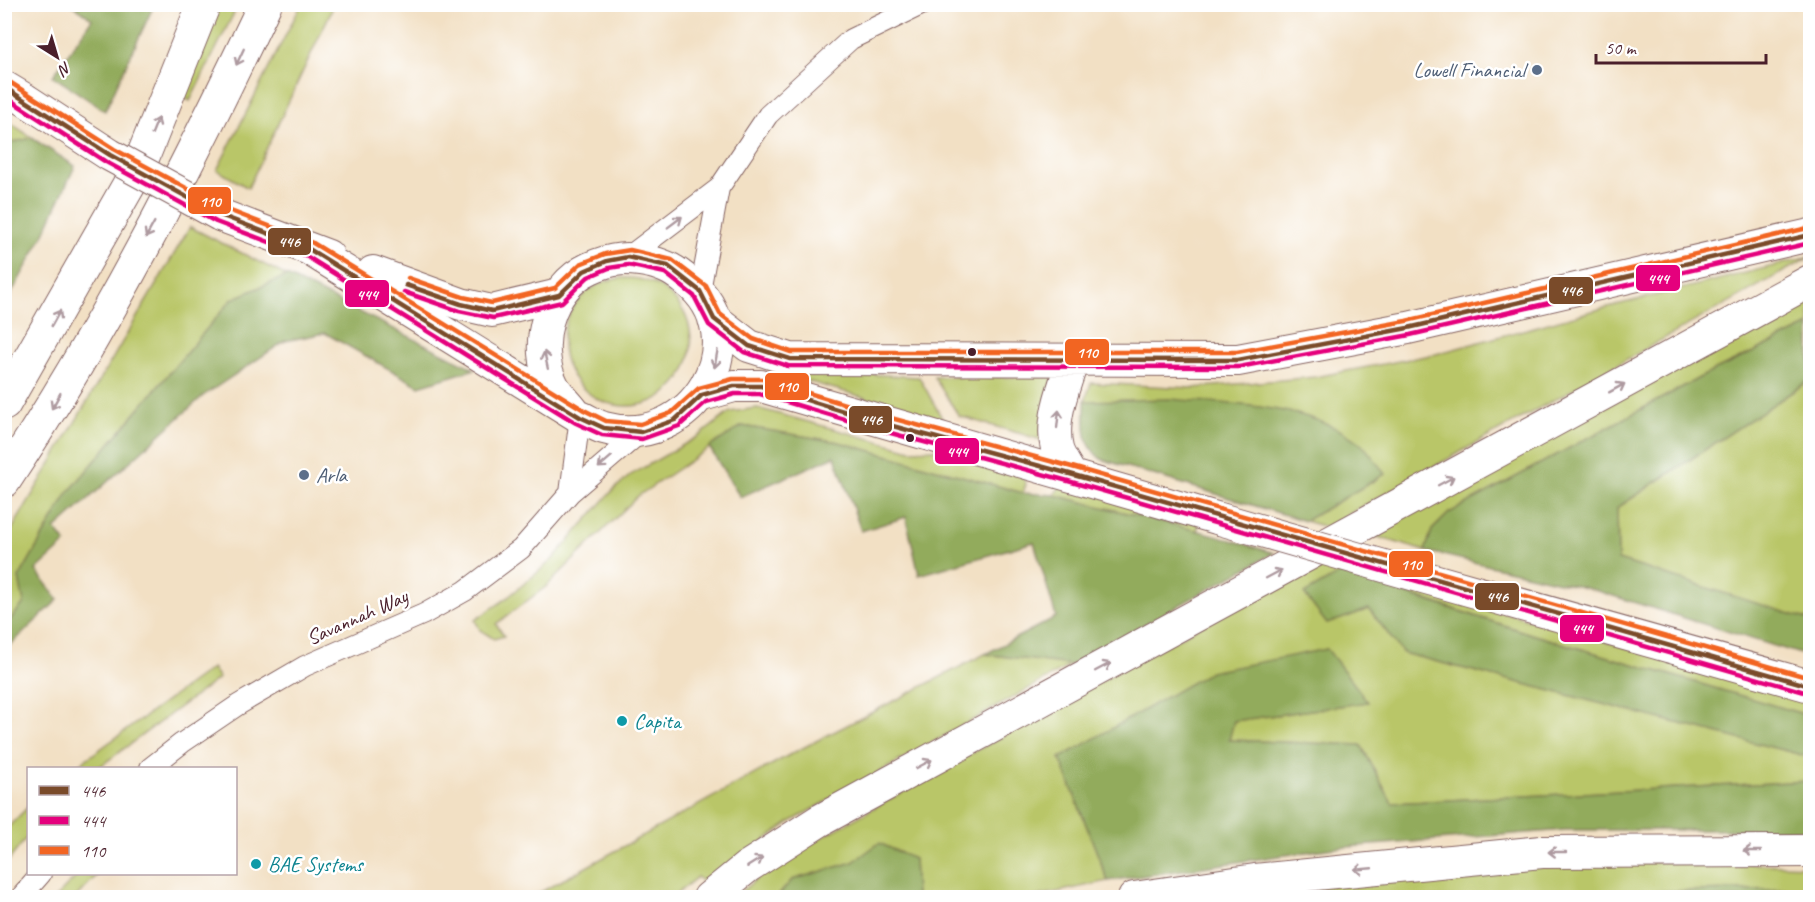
<svg xmlns="http://www.w3.org/2000/svg" width="1815" height="902" font-family="Caveat,sans-serif">
	<style>
		.green { fill: #b9c668; stroke: #82724a; stroke-width: 1.5 }
		.forest { fill: #92ab5c; stroke: #6e6544; stroke-width: 1.5 }
		.lines { fill: none; stroke-linecap: round; stroke-linejoin: round }
		.minor-casing { stroke: #856361; stroke-width: 22 }
		.primary-casing { stroke: #856361; stroke-width: 34 }
		.motorway-casing { stroke: #856361; stroke-width: 35 }
		.minor { stroke: #fff; stroke-width: 20 }
		.primary { stroke: #fff; stroke-width: 32 }
		.motorway { stroke: #fff; stroke-width: 33 }
		.primary-bridge-casing { stroke: #856361; stroke-width: 34; stroke-linecap: butt }
		.primary-bridge { stroke: #fff; stroke-width: 32 }
		.bus-1-casing { stroke: #fff; stroke-width: 9 }
		.bus-2-casing { stroke: #fff; stroke-width: 9 }
		.bus-3-casing { stroke: #fff; stroke-width: 9 }
		.bus-1 { stroke: #7a4b2a; stroke-width: 4.5 }
		.bus-2 { stroke: #e5007d; stroke-width: 4.5 }
		.bus-3 { stroke: #f26522; stroke-width: 4.5 }
		.oneway { stroke: #ae9aa0 }
		.service-dot { fill: #5c6f8a; stroke: #fff; stroke-width: 2 }
		.bus-dot { fill: #4a1f2b; stroke: #fff; stroke-width: 2 }
		.culture-dot { fill: #0f9aa8; stroke: #fff; stroke-width: 2 }
		.labels { text-anchor: middle; stroke-width: 5; stroke-linejoin: round; paint-order: stroke }
		.service-label { font-size: 21px; fill: #4e5e75; stroke: #fff; text-anchor: end }
		.street-label { font-size: 21px; fill: #4a1f2b; stroke: #fff }
		.culture-label { font-size: 21px; fill: #0d838f; stroke: #fff; text-anchor: start }
		.line-badge { stroke: #fff; stroke-width: 2 }
		.badge-label { font-size: 16px; text-anchor: middle; font-weight: bold; fill: #fff }
	</style>
	<rect width="100%" height="100%" fill="#fff"/>
	<filter id="ink" filterUnits="userSpaceOnUse"><feTurbulence type="fractalNoise" baseFrequency=".0167" numOctaves="2"/><feDisplacementMap in="SourceGraphic" scale="12" xChannelSelector="R" yChannelSelector="G"/><feConvolveMatrix kernelMatrix="1 2 1 2 8 2 1 2 1" color-interpolation-filters="sRGB"/></filter>
	<filter id="wash" filterUnits="userSpaceOnUse"><feTurbulence type="fractalNoise" baseFrequency=".008" numOctaves="4" result="noise"/><feDisplacementMap in="SourceGraphic" scale="24" xChannelSelector="R" yChannelSelector="G"/><feGaussianBlur stdDeviation="1.35" result="paint"/><feColorMatrix in="noise" values="0 0 0 0 0 0 0 0 0 0 0 0 0 0 0 0 0 1.4 0 .05"/><feComposite in="paint" operator="in"/></filter>
	<g filter="url(#wash)">
		<rect width="100%" height="100%" fill="#f2e0c4"/>
		<path class="green" d="M217,5h21l-48,96 -11,-6z
			M301,5h33l-86,183 -31,-18z
			M5,119l27,19 -27,6z
			M190,227l97,49 -55,23 -164,194 -49,85 5,25 -19,23v-85z
			M1810,257l-484,270 -21,-6 80,-47 -300,-73 6,-18 102,5 122,-11 121,-23 156,-43z
			M563 342a64 64 0 1 1 128 0a64 64 0 1 1-128 0Z
			M1810,296v29l-107,51 -254,137 -17,17 -7,21 -57,-17z
			M794,370l125,7 24,43 -150,-43z
			M934,377h119l-11,63 -83,-24z
			M1810,380v240l-192,-60 -1,-52z
			M757,408l154,42 24,-1 86,24 5,11 -3,9 -184,-51 -97,-16 -104,70 -91,90 -51,38 8,12 -10,3 -14,-9 -5,-10 32,-22 44,-37 62,-71 19,-16 67,-38 31,-24z
			M1061,485l138,39 -2,7 -143,-36z
			M1311,564l29,9 -35,21 64,15 34,44 407,104v24l-418,22 -31,-58 -132,-5 4,-19 134,-19 -41,-53 -266,109 48,123 -74,16h-118l-2,-38 -35,-16 -25,19 -62,18 -15,17 -44,1 46,-37z
			M1402,583l408,117v16l-276,-81 -135,-44z
			M985,654l86,11 -279,156 -88,62 -7,-6 -24,20 -143,1 261,-144z
			M212,668l7,10 -121,90h-24z
			M28,807v29l-23,29 -1,-34z
			M1673,861l137,5v23l-293,5 -38,4h-278l267,-29z
			M79,874h19l-22,23h-20z"/>
		<path class="forest" d="M72,5h82l-49,106 -52,-35 39,-57z
			M32,138l43,28 -33,72 -37,67v-161z
			M287,276l188,93 -56,17 -94,-53 -40,8 -82,55 -148,133 11,14 -30,27 22,30 -53,50v-24l19,-23 -5,-25 49,-85 164,-194z
			M1810,325v55l-193,128 1,52 192,60v37l-216,-67 -169,-39 7,-21 17,-17 254,-137z
			M1170,399c63,6 140,4 192,46 9,8 16,20 23,29l-80,47 -204,-62c-20,-16 -16,-34 -16,-58z
			M742,426l97,16 184,51 31,2 161,40 59,18 -203,112 -86,-11 71,-37 -22,-75 -115,33 -13,-58 -45,14 -26,-75 -95,41 -31,-50z
			M1340,573l194,62 276,81v41l-407,-104 -34,-44 -42,15 -23,-30z
			M1327,649l41,53 -134,19 -5,19 132,5 31,58 418,-22v49h-244l-232,18 -226,33 -48,-123 150,-86z
			M879,843l35,16 2,38h-139l15,-17 61,-18z
			M1810,889v9l-331,-1 38,-3z"/>
	</g>
	<g filter="url(#ink)">
		<g class="lines">
			<g class="minor-casing">
				<path id="minor" d="M719,188l49,-73 83,-76 72,-35
					M628,257l91,-69 -19,103
					M570,493l10,-76
					M150,768l32,-25 56,-38 67,-39 119,-52 41,-23 56,-42 49,-56 71,-61
					M20,898l21,-24"/>
			</g>
			<g class="primary-casing">
				<path id="primary" d="M4,87l20,12
					M220,215l108,41
					M309,249l271,168c8,3 16,9 24,11 88,24 156,-89 83,-147 -12,-10 -20,-15 -36,-19 -23,-5 -39,-4 -61,6 -42,19 -58,78 -37,118 5,9 14,17 20,25
					M373,272l88,32 31,7 67,-16
					M714,319l35,27 41,13 448,1 170,-32 402,-93
					M702,395l32,-9h27l459,133
					M1070,474c-4,-8 -11,-17 -13,-25 -7,-28 7,-63 16,-89
					M1405,572l405,114
					M709,898l38,-31 72,-46 991,-540
					M1134,898l121,-18 287,-28 268,-1"/>
			</g>
			<g class="motorway-casing">
				<path id="motorway" d="M4,404l134,-235 66,-165
					M4,481c100,-150 183,-313 261,-477"/>
			</g>
			<use href="#minor" class="minor"/>
			<use href="#primary" class="primary"/>
			<use href="#motorway" class="motorway"/>
			<g class="primary-bridge-casing">
				<path id="primary-bridge" d="M24,99l86,56 110,60
					M1220,519l185,53"/>
			</g>
			<use href="#primary-bridge" class="primary-bridge"/>
			<g class="bus-1-casing">
				<path id="bus-1" d="M4,87l106,68 110,60 89,34 271,168 24,11 37,4 34,-12 27,-25 32,-9h27l128,39 181,49 740,212
					M406,285l55,19 31,7 67,-16 25,-24 23,-10 21,-4 40,9 32,25 14,28 35,27 41,13 448,1 170,-32 402,-93"/>
			</g>
			<g class="bus-2-casing">
				<path id="bus-2" d="M4,96l102,66 110,60 90,34 270,167 26,12 40,4 37,-13 27,-24 29,-8h25l127,38 181,49 740,212
					M404,292l55,19 34,7 69,-16 26,-25 21,-9 19,-3 37,8 29,23 15,29 35,27 44,14 451,1 171,-32 400,-92"/>
			</g>
			<g class="bus-3-casing">
				<path id="bus-3" d="M8,81l106,68 109,59 90,35 271,167 22,11 34,3 31,-11 28,-25 34,-9h29l129,39 181,49 738,211
					M408,278l55,19 29,6 63,-15 25,-24 25,-10 25,-4 42,10 34,26 14,28 33,25 38,13h446l169,-31 402,-93"/>
			</g>
			<use href="#bus-1" class="bus-1"/>
			<use href="#bus-2" class="bus-2"/>
			<use href="#bus-3" class="bus-3"/>
		</g>
		<defs><path id="oneway-shaft" d="M-6 0H5M1.5-3L5.5 0L1.5 3" fill="none" stroke-width="1.6" stroke-linecap="round" stroke-linejoin="round" transform="scale(1.5)"/></defs>
		<g class="oneway">
			<use href="#oneway-shaft" transform="translate(240 57) rotate(115)"/>
			<use href="#oneway-shaft" transform="translate(155 126) rotate(-68)"/>
			<use href="#oneway-shaft" transform="translate(675 222) rotate(-37)"/>
			<use href="#oneway-shaft" transform="translate(150 230) rotate(119)"/>
			<use href="#oneway-shaft" transform="translate(56 318) rotate(-61)"/>
			<use href="#oneway-shaft" transform="translate(716 359) rotate(100)"/>
			<use href="#oneway-shaft" transform="translate(546 360) rotate(-102)"/>
			<use href="#oneway-shaft" transform="translate(1617 388) rotate(-29)"/>
			<use href="#oneway-shaft" transform="translate(56 401) rotate(119)"/>
			<use href="#oneway-shaft" transform="translate(1058 419) rotate(-84)"/>
			<use href="#oneway-shaft" transform="translate(605 462) rotate(139)"/>
			<use href="#oneway-shaft" transform="translate(1446 481) rotate(-28)"/>
			<use href="#oneway-shaft" transform="translate(1274 574) rotate(-28)"/>
			<use href="#oneway-shaft" transform="translate(1103 667) rotate(-28)"/>
			<use href="#oneway-shaft" transform="translate(924 764) rotate(-28)"/>
			<use href="#oneway-shaft" transform="translate(1752 851) rotate(180)"/>
			<use href="#oneway-shaft" transform="translate(1557 852) rotate(180)"/>
			<use href="#oneway-shaft" transform="translate(755 862) rotate(-32)"/>
			<use href="#oneway-shaft" transform="translate(1363 869) rotate(175)"/>
		</g>
	</g>
	<g class="service-dot">
		<circle cx="1537" cy="70" r="6"/>
		<circle cx="304" cy="475" r="6"/>
	</g>
	<g class="bus-dot">
		<circle cx="972" cy="352" r="5"/>
		<circle cx="910" cy="438" r="5"/>
	</g>
	<g class="culture-dot">
		<circle cx="622" cy="721" r="6"/>
		<circle cx="256" cy="864" r="6"/>
	</g>
	<g class="labels">
		<g class="service-label">
			<text x="1525" y="77">Lowell Financial</text>
			<text x="316" y="482" text-anchor="start">Arla</text>
		</g>
		<g class="street-label">
			<text transform="translate(357 617) rotate(-24)" y="7">Savannah Way</text>
		</g>
		<g class="culture-label">
			<text x="634" y="728">Capita</text>
			<text x="268" y="871">BAE Systems</text>
		</g>
	</g>
	<g class="line-badge">
		<rect x="187" y="186" width="45" height="29" rx="6" fill="#f26522"/>
		<rect x="267" y="227" width="45" height="29" rx="6" fill="#7a4b2a"/>
		<rect x="1635" y="264" width="46" height="28" rx="6" fill="#e5007d"/>
		<rect x="1548" y="276" width="46" height="29" rx="6" fill="#7a4b2a"/>
		<rect x="344" y="279" width="46" height="29" rx="6" fill="#e5007d"/>
		<rect x="1064" y="338" width="46" height="28" rx="6" fill="#f26522"/>
		<rect x="764" y="372" width="46" height="29" rx="6" fill="#f26522"/>
		<rect x="848" y="405" width="45" height="29" rx="6" fill="#7a4b2a"/>
		<rect x="934" y="437" width="46" height="28" rx="6" fill="#e5007d"/>
		<rect x="1388" y="550" width="46" height="28" rx="6" fill="#f26522"/>
		<rect x="1474" y="582" width="46" height="29" rx="6" fill="#7a4b2a"/>
		<rect x="1559" y="614" width="46" height="29" rx="6" fill="#e5007d"/>
	</g>
	<g class="badge-label">
		<text x="210" y="207">110</text>
		<text x="289" y="247">446</text>
		<text x="1658" y="284">444</text>
		<text x="1571" y="296">446</text>
		<text x="367" y="300">444</text>
		<text x="1087" y="358">110</text>
		<text x="787" y="392">110</text>
		<text x="871" y="425">446</text>
		<text x="957" y="457">444</text>
		<text x="1411" y="570">110</text>
		<text x="1497" y="602">446</text>
		<text x="1582" y="634">444</text>
	</g>
	<rect width="1815" height="902" fill="none" stroke="#fff" stroke-width="24"/>
	<rect x="27" y="767" width="210" height="108" fill="#ffffff" stroke="#b7a5aa" stroke-width="1.5"/>
	<rect x="39" y="786" width="30" height="9" fill="#7a4b2a" stroke="#b7a5aa" stroke-width="1.5"/>
	<text x="81" y="797" font-size="18" fill="#4a1f2b">446</text>
	<rect x="39" y="816" width="30" height="9" fill="#e5007d" stroke="#b7a5aa" stroke-width="1.5"/>
	<text x="81" y="827" font-size="18" fill="#4a1f2b">444</text>
	<rect x="39" y="846" width="30" height="9" fill="#f26522" stroke="#b7a5aa" stroke-width="1.5"/>
	<text x="81" y="857" font-size="18" fill="#4a1f2b">110</text>
	<g transform="translate(57 57) rotate(143)" stroke="#ffffff" stroke-width="4.5" paint-order="stroke">
	<path d="M0-4.5L10 22L0 15L-10 22Z" fill="#4a1f2b"/>
	<text y="-9" font-size="16" font-weight="bold" text-anchor="middle" fill="#4a1f2b">N</text>
	</g>
	<path d="M1596 54v9h170v-9" fill="none" stroke="#4a1f2b" stroke-width="3"/>
	<text x="1605" y="54" font-size="18" fill="#4a1f2b" stroke="#ffffff" stroke-width="4.5" paint-order="stroke">50 m</text>
</svg>
